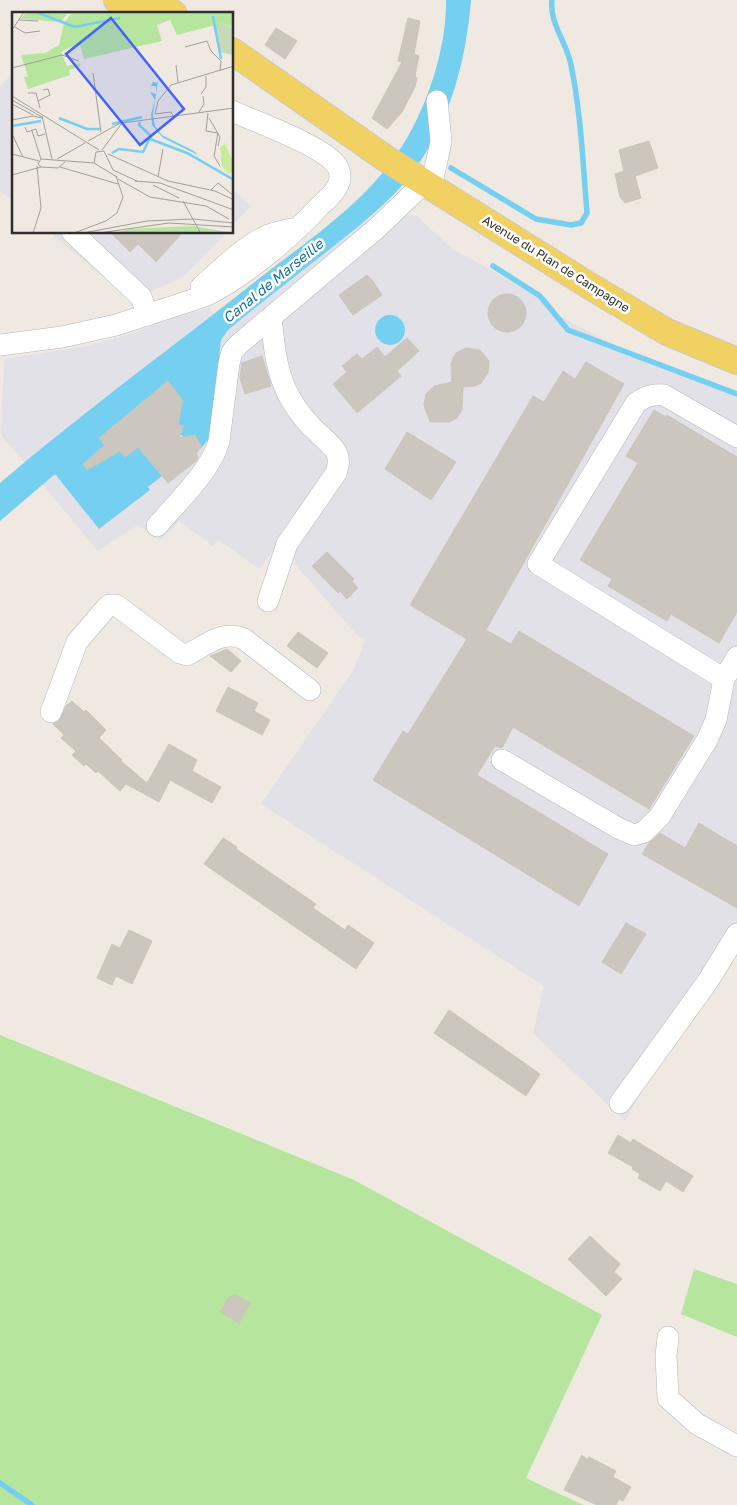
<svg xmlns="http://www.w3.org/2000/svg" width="737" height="1505" font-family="'Golos Text',sans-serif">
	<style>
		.industrial { fill: #e3e1e8 }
		.green { fill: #b6e59e }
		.water { fill: #75cff0 }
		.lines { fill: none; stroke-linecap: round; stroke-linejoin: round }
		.stream { stroke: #75cff0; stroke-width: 5.5 }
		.building { fill: #cbc7bf; stroke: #cbc5ba }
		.minor-casing { stroke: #b4b7c1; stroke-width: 22 }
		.major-casing { stroke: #c9c9c9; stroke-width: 28 }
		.minor { stroke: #fff; stroke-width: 21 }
		.major { stroke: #f2d163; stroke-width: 26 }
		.labels { text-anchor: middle; stroke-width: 5; stroke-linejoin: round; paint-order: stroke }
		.street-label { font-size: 12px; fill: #2e2e2e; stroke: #fff }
		.water-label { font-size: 14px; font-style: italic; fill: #0d6fa3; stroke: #fff }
		.inset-river { fill: none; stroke: #75cff0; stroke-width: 2.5 }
		.inset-road { fill: none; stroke: #a29e99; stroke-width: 1 }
		.view { fill: #4264fb; fill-opacity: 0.15; stroke: #4264fb; stroke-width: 2.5 }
		.inset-edge { fill: none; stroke: #2e2e2e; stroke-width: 2.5 }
	</style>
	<rect width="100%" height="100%" fill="#efe9e1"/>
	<path class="industrial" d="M14,72v130l-14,-11v-105z
		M233,189l18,17 -18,19z
		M395,215l22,1 34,32 85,47 13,15 95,51 93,36v531l-112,193 -92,-88 11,-47 -283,-182 93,-135 11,-29 -8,-5 -79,-90 -19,24 -40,-29 -6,6 -34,-25 -19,20 -22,-16 -40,26 -97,-116 3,-76 84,-13 49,-14 30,-14 42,-10 18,21 141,-111 9,10z
		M50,233h176l-43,44 -51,23z"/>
	<path class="green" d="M0,1035l354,145 248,135 -76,163 57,27h-583z
		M694,1269l43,15v53l-56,-23z"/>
	<path class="water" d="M446,0h25c-5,61 -21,123 -59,173 -22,30 -55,54 -83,77 -34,26 -68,53 -101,80l-7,10 -1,8 -8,84 -3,7 -7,8 -10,-11 -7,3 -9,-10 6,-27 -1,-4 -13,-17 -69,57 6,7 -9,7c9,9 15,4 24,-1l5,6 13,-10 24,29 -14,11 2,3 -51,39 -44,-55 -55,47v-38c84,-72 174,-137 261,-206 45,-35 96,-69 130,-115 32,-41 56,-110 55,-162z
		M375 330a15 15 0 1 1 30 0a15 15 0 1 1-30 0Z"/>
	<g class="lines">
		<path class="stream" d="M451,168l85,51 35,6 10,-2 6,-10c-4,-49 -6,-100 -16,-148 -4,-22 -22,-42 -19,-65
			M493,266l47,30 28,34 169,64
			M0,1483l32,22"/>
	</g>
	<path class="building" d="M408,18l12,3 -6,33 5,2 -4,20 2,2 -2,9 -13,25 -15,17 -15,-11 30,-56 -4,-1z
		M276,28l21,13 -12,18 -20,-14z
		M649,141l9,27 -23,8 6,22 -16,5 -5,-6 -5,-23 9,-3 -5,-21z
		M110,232h73l-27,30 -18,-18 -8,8z
		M367,275l6,6 9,14 -29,20 -14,-20z
		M488 313a19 19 0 1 1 38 0a19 19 0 1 1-38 0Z
		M407,338l12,13 -22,20 4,5 -44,37 -24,-29 14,-12 -5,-6 15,-12 5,5 15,-12 8,10z
		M466,348l14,2 9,11 -1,12 -7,10 -6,3 -12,1 -1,23 -5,8 -8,4h-19l-6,-17 2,-11 8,-8 18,-4 -1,-18 2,-6 3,-5z
		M262,356l9,30 -26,8 -5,-16 2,-15z
		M586,362l38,22 -138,246 25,14 8,-13 175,105 -45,73 -136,-82 -11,21 -7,-2 -18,29 131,79 -29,52 -206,-126 30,-49 5,3 59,-95 -57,-34 123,-209 11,6 19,-31 12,8z
		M168,381l13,17 1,4 -4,24 6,-1 -5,13 16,-3 7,12 -6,6 2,4 -2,4 -28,22 -30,-36 -13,10 -5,-6 -33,19 -4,-6 22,-19 -6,-7z
		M654,410l12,7 1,-2 70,42v155l-18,31 -48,-29 -4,7 -59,-35 4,-7 -32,-19 58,-97 -12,-7z
		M407,432l49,30 -25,38 -46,-31z
		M327,552l27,27 -2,2 6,7 -11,11 -7,-8 -2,2 -26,-27z
		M298,632l30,21 -11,15 -30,-22z
		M227,649l14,12 -10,11 -21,-16z
		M228,687l30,16 -4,8 16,9 -8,15 -46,-24z
		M72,701l12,11 2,-2 20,20 -7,8 23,22 -1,1 26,22 22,-39 28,16 -5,11 29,16 -9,16 -42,-23 -11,22 -33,-18 -6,7 -22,-20 -2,2 -10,-9 -2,2 -12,-11 4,-4 -15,-13 3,-3 -11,-11 6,-3 7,-15z
		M699,823l38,23v62l-95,-54 7,-11 11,-10 25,15z
		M223,838l14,9 -1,2 80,55 -3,4 32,22 3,-5 26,18 -18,26 -152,-105z
		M626,923l20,11 -25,40 -19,-12z
		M129,930l23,11 -20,43 -16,-8 -4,9 -15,-7 15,-34 8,4z
		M449,1010l91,64 -14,22 -92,-63z
		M618,1135l13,8 2,-4 60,37 -10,16 -17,-11 -6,10 -22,-13 2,-4 -8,-5 1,-2 -25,-14z
		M590,1236l30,28 -6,8 8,7 -16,17 -38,-37z
		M235,1295l15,8 -11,20 -18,-11 7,-14z
		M582,1455l6,5 1,-3 27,14 -3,6 18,10 -8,14 -4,-2 -3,6h-19l-33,-15z"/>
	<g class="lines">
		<g class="minor-casing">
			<path id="minor" d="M431,187l10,-45 -4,-41
				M72,232l69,65 7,18
				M201,287c19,-17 44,-42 68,-52 7,-3 15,-4 22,-6
				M0,345l62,-8 54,-12 89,-29c39,-19 84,-57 114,-89 6,-6 14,-12 18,-20 4,-6 4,-15 0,-21 -13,-20 -81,-44 -105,-55
				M157,526c21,-25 54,-55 62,-85l10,-78 3,-11 6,-7 139,-117 47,-45
				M268,601l19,-57 49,-71c2,-7 4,-12 1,-19 -3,-8 -12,-14 -18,-20 -11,-10 -21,-22 -29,-36 -14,-25 -16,-53 -19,-81
				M724,679l-186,-115 98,-161c10,-7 16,-9 28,-8l73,42
				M51,712l26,-70 29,-34 4,-3h6l64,48 7,2c18,-9 36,-26 57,-16l66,51
				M502,760l116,68 16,7 10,-3 16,-16 47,-76 9,-20 8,-41 13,-22
				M620,1103l88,-122 29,-47
				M668,1337l-2,19 2,42 29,26 40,22"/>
		</g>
		<g class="major-casing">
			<path id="major" d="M117,0l22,14
				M154,0l20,14
				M232,51l153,107 203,127 79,47 70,29"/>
		</g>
		<use href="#minor" class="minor"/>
		<use href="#major" class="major"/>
	</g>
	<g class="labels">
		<g class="street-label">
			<text transform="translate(556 264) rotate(32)" y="4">Avenue du Plan de Campagne</text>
		</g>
		<g class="water-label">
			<text transform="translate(273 281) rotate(-39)" y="5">Canal de Marseille</text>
		</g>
	</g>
	<g transform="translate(12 12)">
		<rect width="221" height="221" fill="#efe9e1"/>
		<path d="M14,0h207v12l-1,4 -9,-5 -46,12 -7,-15 -13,5 5,16 -78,18 -4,-14 -12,3 -7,4 6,14 12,-3 2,3 -12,4 1,5 -42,14 -4,-12 4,-1 -7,-21 24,-2 14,-8 5,-22 7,-9h-4l-6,8 -40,-3zM181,214l40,7h-118l15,-4z" fill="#b6e59e"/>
		<path d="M211,11l8,5 2,-4v31l-14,-3 -6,-27z" fill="#c8d9b8"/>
		<path d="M213,131l8,19v10l-4,2 -7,-8 -2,-18z" fill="#c9ec9a"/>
		<path d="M147,62l-6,41 2,11 7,9 32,16 4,4 -35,-17 -11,-13 -1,-11 4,-14 -5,-8 6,2v-8h-5l2,-4 5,1z" fill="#75cff0"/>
		<path class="inset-river" d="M24,0l39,15 45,-9M201,4l8,43M47,106l28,11h13M100,112l30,-7M0,114l29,-5M138,127l37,14 47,27M100,141l7,-4 24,3 8,-16 -12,-11 1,-3"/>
		<path class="inset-road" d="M7,8l19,1M3,15l10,6 15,-2M0,18l12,-18M173,35l22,-6 4,10 10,10 -1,10M164,53l2,17M0,56l50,-13 17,6M81,61l8,59M16,81h8l4,15M189,82l5,-7v-11M0,84l87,54M0,88l30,17M26,89l12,-6 -2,-6 -5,1M0,92l21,11M187,100l5,-8 -1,-8M196,101l-2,18 12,2 -4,23 6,10M30,104l10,43M161,104l-2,-4 -16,2 3,-13 13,-16 63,-19M197,106l11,19 -2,9M0,108l21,-4 9,2M13,115l2,5 9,-3 2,7 7,-2M20,119l9,28M0,122l11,23M76,129l34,-19M90,138l20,-27 112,-15M0,142l27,7M96,142l60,27 47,10 19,9M45,147l28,-16M53,150l-7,6 -17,-1 -3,-3 3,-5 53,4 23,14M82,151l2,-11 8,-1 9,19 24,11M48,155l58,17M0,163l29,-8M146,165l5,-28M106,167l32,18 56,9 23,13M123,169l25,2 74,27M141,173l26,13M199,178l7,-7 16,13M171,189l17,31M21,221l8,-25 -4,-42M62,221l32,-12 11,-8 6,-16 -7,-21M71,221l64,-12 46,-2 41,4M87,221l70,-10 65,4"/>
		<path class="view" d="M99,6l73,91 -44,36 -74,-91z"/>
		<rect width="221" height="221" class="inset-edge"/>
	</g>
</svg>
